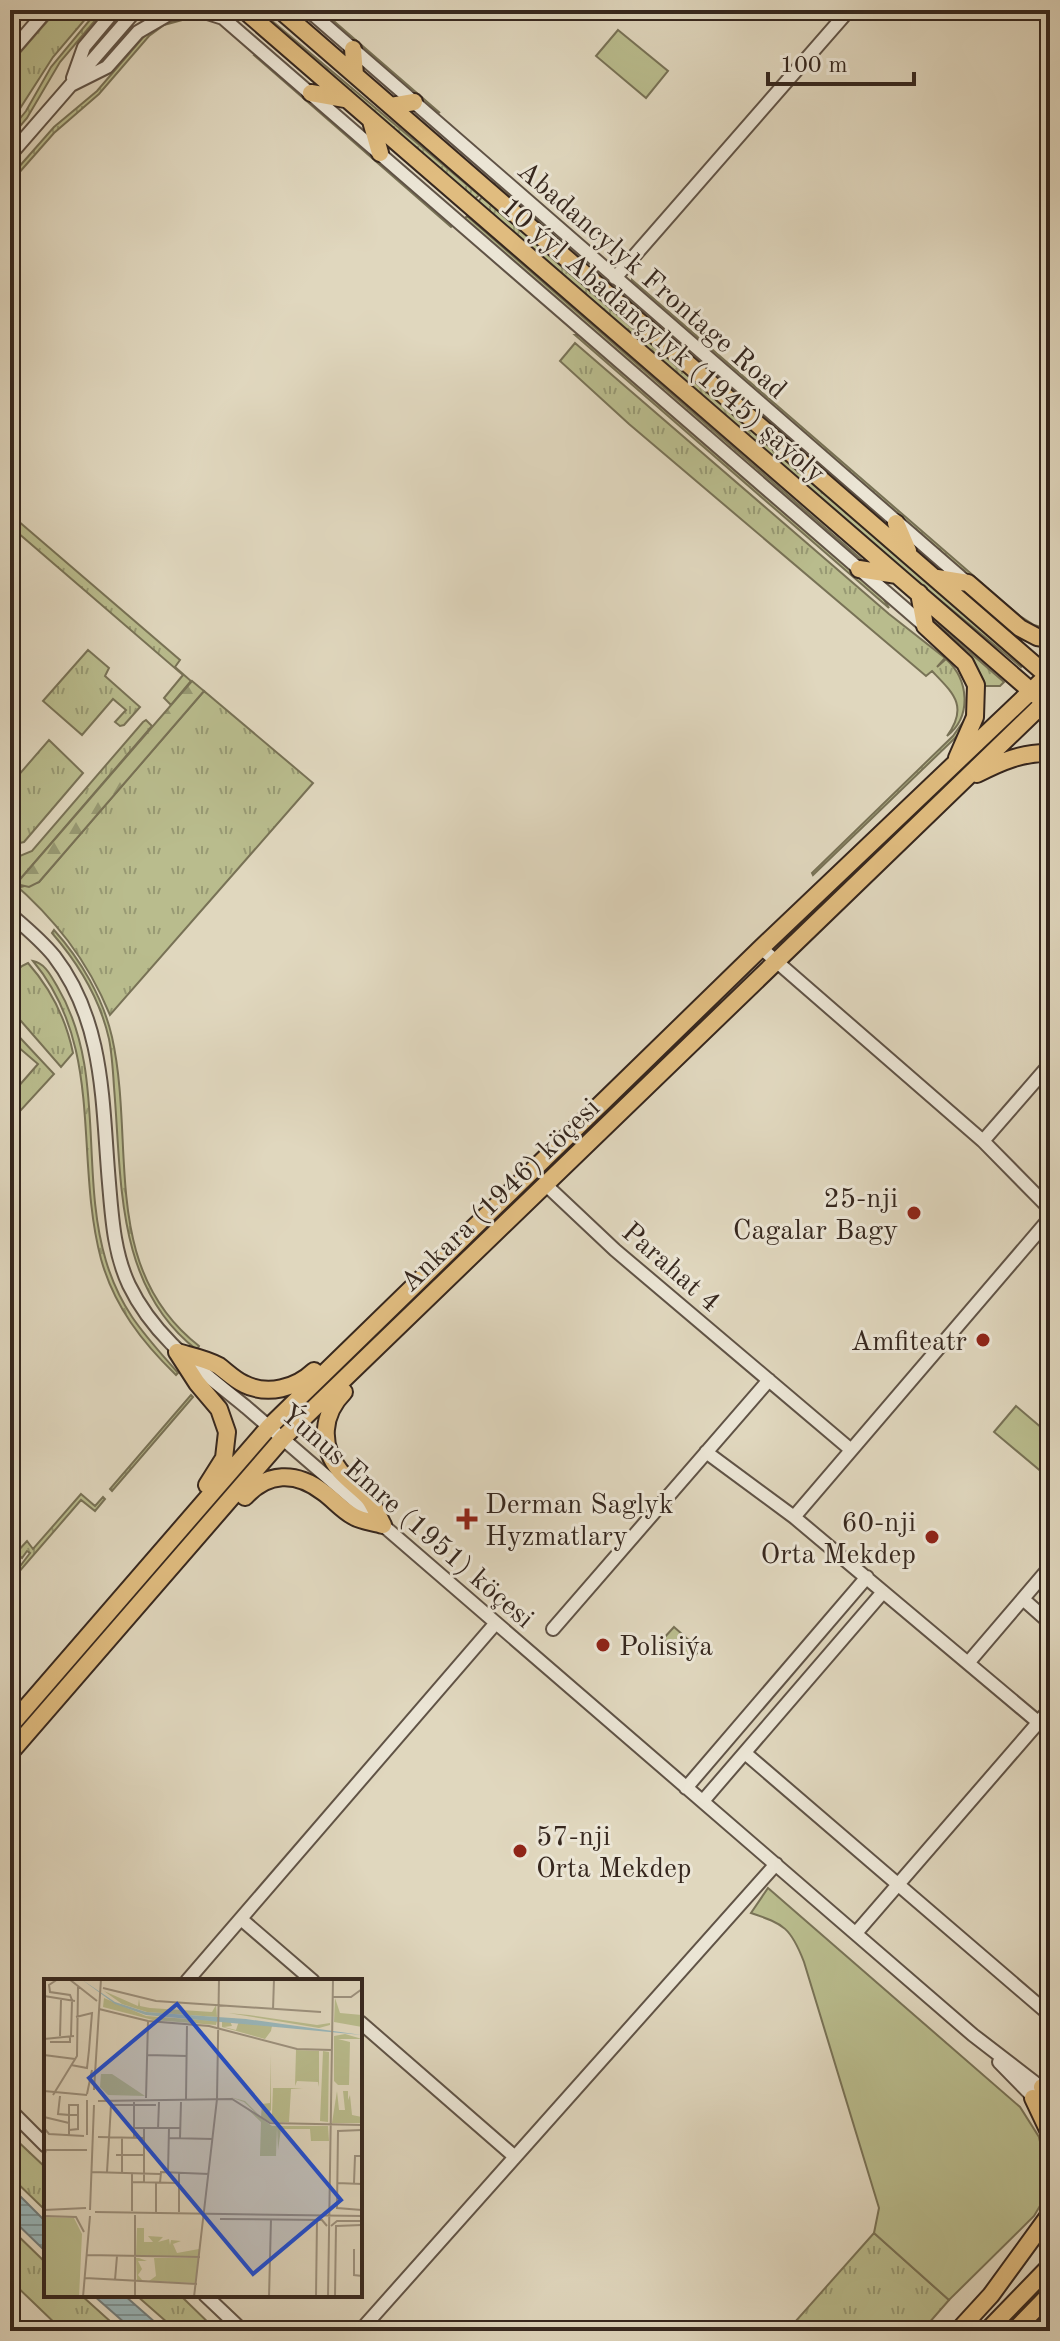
<svg xmlns="http://www.w3.org/2000/svg" width="1060" height="2341" font-family="'Old Standard TT',serif">
	<style>
		.grass { fill: url(#grass-tufts); stroke: #787256; stroke-width: 2 }
		.forest { fill: url(#forest-firs); stroke: #787256; stroke-width: 2 }
		.park { fill: #b9bc8d; stroke: #787256; stroke-width: 2 }
		.water { fill: url(#water-rules); stroke: #717d7d; stroke-width: 2 }
		.lines { fill: none; stroke-linecap: round; stroke-linejoin: round }
		.minor-casing { stroke: #605346; stroke-width: 16 }
		.major-casing { stroke: #36271e; stroke-width: 20 }
		.minor { stroke: #ebe5d5; stroke-width: 12 }
		.major { stroke: #e0bc7f; stroke-width: 16 }
		.poi-dot { fill: #8f2418; stroke: #ebe5d5; stroke-width: 3 }
		.labels { text-anchor: middle; stroke-width: 6; stroke-linejoin: round; paint-order: stroke }
		.street-label { font-size: 28px; fill: #36271e; stroke: #ebe5d5 }
		.poi-label { font-size: 28px; fill: #36271e; stroke: #ebe5d5; text-anchor: end }
		.inset-road { fill: none; stroke: #9c917e; stroke-width: 2 }
		.view { fill: #1d4ed8; fill-opacity: 0.15; stroke: #1d4ed8; stroke-width: 4 }
		.inset-edge { fill: none; stroke: #36271e; stroke-width: 4 }
	</style>
	<defs>
		<pattern id="grass-tufts" width="24" height="20" patternUnits="userSpaceOnUse" patternTransform="scale(2)"><rect width="24" height="20" fill="#b9bc8d"/><path d="M3 7l-1-3M5 7V3M7 7l1-3M15 17l-1-3M17 17v-4M19 17l1-3" fill="none" stroke="#979973"/></pattern>
		<pattern id="forest-firs" width="22" height="20" patternUnits="userSpaceOnUse" patternTransform="scale(2)"><rect width="22" height="20" fill="#b9bc8d"/><path d="M5 1l3.5 6h-7zM16 11l3.5 6h-7z" fill="#979973"/></pattern>
		<pattern id="water-rules" width="6" height="5" patternUnits="userSpaceOnUse" patternTransform="scale(2)"><rect width="6" height="5" fill="#98b7bc"/><path d="M0 2.5h6" fill="none" stroke="#7d9598"/></pattern>
	</defs>
	<rect width="100%" height="100%" fill="#e0d7be"/>
	<filter id="stains"><feTurbulence type="fractalNoise" baseFrequency=".0025" numOctaves="4"/><feColorMatrix values="0 0 0 0 .2 0 0 0 0 .09 0 0 0 0 .02 0 0 0 .5 -.17"/></filter>
	<radialGradient id="worn" r=".72"><stop offset=".6" stop-color="#630" stop-opacity="0"/><stop offset="1" stop-color="#630" stop-opacity=".3"/></radialGradient>
	<path class="grass" d="M57,10h36l-40,47 -43,67v-60z
		M98,10h6l-44,52 -33,56 -17,20v-7l16,-20 25,-44z
		M255,10h4l220,185 -4,4z
		M315,10h6l119,103 -17,-10z
		M186,16v3l-22,6 -15,11 -50,58 -45,39 -44,50v-6l44,-50 43,-36 49,-57 17,-13z
		M255,56h3l196,168 -3,3z
		M496,182l396,343 4,8 -403,-348z
		M482,197l541,467 -2,3 -190,-157 -353,-308z
		M467,216l401,349 -5,-1 -399,-345z
		M632,280l388,336 14,9 10,3 -1,4 -26,-13 -385,-333z
		M575,335h6l301,261 7,12z
		M575,343l314,271 56,44 -8,9 9,-8c23,21 26,57 1,77 22,-30 6,-43 -15,-65l-6,5 -297,-252 -69,-63z
		M10,514l170,146 -5,7 16,14 -20,24 -7,-7 19,-23 -173,-149z
		M930,618l74,64 -4,4h-17l-10,-25 -42,-37z
		M88,650l21,18 -4,8 35,31 -16,18 -4,1 -5,-4 11,-12 -13,-11 -31,36 -39,-34z
		M204,691l109,92 -203,232c-23,-56 -56,-97 -100,-135v-28l10,4 12,-5 111,-129 3,-2 6,6 -136,158 5,3 18,-5z
		M968,706h3l-9,23 -7,9 -142,137 -1,-2 141,-137 12,-17z
		M49,740l34,33 -59,69 -4,1 -10,-7v-51z
		M54,930c27,30 49,68 58,107 24,108 -13,231 87,309l-2,4c-82,-63 -75,-170 -83,-263 -1,-16 -2,-33 -5,-48 -9,-40 -31,-76 -57,-106z
		M33,961c12,2 18,15 24,25 50,84 22,185 49,275 15,50 39,74 72,112l-2,2c-34,-33 -62,-69 -75,-116 -27,-102 4,-212 -68,-298z
		M28,963c23,26 38,56 45,90l-12,14 -40,-46 -11,-9c0,-19 -3,-41 18,-49z
		M10,1027l44,47 -44,48v-26l28,-32 -28,-24z
		M191,1395l2,2 -81,94 -2,-2z
		M81,1494l14,12 8,-9 2,2 -10,12 -14,-11 -63,73h-3l15,-20 -3,-2 -5,7 -6,-5 11,-12 6,8z
		M10,2134l36,34v43l-36,-35z
		M10,2228l36,35v32h35l40,36h-58l-53,-51z
		M874,2233l75,67 -27,31h-135z
		M136,2295h44l37,36h-40z"/>
	<path class="forest" d="M192,681l12,10 -165,191 -10,5 -13,-3z"/>
	<path class="park" d="M618,30l50,41 -22,27 -50,-42z
		M1016,1406l34,29v29l-7,9 -49,-41z
		M674,1627l26,23 -10,11 -27,-22z
		M768,1888l252,219 19,30 11,52 -16,27 -85,84 -75,-67 5,-25 -75,-246c-13,-34 -20,-38 -53,-49z"/>
	<path class="water" d="M10,2186l36,36v30l-36,-35z
		M93,2295h31l41,36h-31z"/>
	<g class="lines">
		<g class="minor-casing">
			<path id="minor" d="M308,10l657,571
				M10,53l37,-43
				M73,78l11,-31 31,-37
				M71,85l36,-18 31,-35 31,-18 32,-3 22,7 702,608
				M10,155l126,-145
				M615,278l234,-268
				M10,914c15,13 31,26 44,42 51,66 48,148 55,227 3,35 5,70 20,102 26,54 72,85 117,122l727,628 74,57
				M761,948l222,193 67,68
				M983,1141l67,-77
				M546,1185l69,65 235,199
				M706,1452l88,65 244,205
				M794,1517l256,-299
				M1023,1599l27,24
				M553,1629l216,-249
				M968,1663l82,-96
				M745,1753l305,262
				M686,1788l181,-211
				M703,1801l180,-209
				M241,1919l72,62
				M856,1933l194,-224
				M187,1981l308,-357
				M360,2022l155,135
				M999,2062l51,52
				M10,2110l36,36
				M205,2295l38,36
				M360,2331l416,-467"/>
		</g>
		<g class="major-casing">
			<path id="major" d="M244,10l794,687
				M280,10l770,668
				M353,49l2,26
				M311,93l34,6
				M391,106l23,-4
				M371,121l9,32
				M896,523l12,28
				M859,569l38,6
				M937,578l31,5 52,45 17,9 13,2
				M919,593l6,33 40,37 11,22 -1,32 -18,41
				M977,774c23,-12 46,-22 73,-21
				M177,1352c14,4 30,7 42,14 8,6 16,14 25,18 24,12 52,4 70,-13
				M177,1352l20,31 22,26 8,23 -3,26 -17,27
				M344,1392c-22,22 -25,53 -4,79 8,9 19,17 28,26 6,7 10,19 15,28
				M245,1497c22,-25 51,-26 78,-5 10,7 19,18 30,24 8,5 20,6 30,9
				M10,1726l259,-299 492,-479 289,-275
				M10,1753l273,-315 767,-741
				M1042,2087l8,4
				M1033,2098l17,36
				M958,2331l33,-36 59,-81
				M987,2331l63,-65
				M1014,2331l36,-37"/>
		</g>
		<use href="#minor" class="minor"/>
		<use href="#major" class="major"/>
	</g>
	<g class="poi-dot">
		<circle cx="914" cy="1213" r="8"/>
		<circle cx="983" cy="1340" r="8"/>
		<path d="M463 1507h8v8h8v8h-8v8h-8v-8h-8v-8h8z"/>
		<circle cx="932" cy="1537" r="8"/>
		<circle cx="603" cy="1645" r="8"/>
		<circle cx="520" cy="1851" r="8"/>
	</g>
	<g class="labels">
		<g class="street-label">
			<text transform="translate(653 279) rotate(41)" y="10">Abadancylyk Frontage Road</text>
			<text transform="translate(664 339) rotate(41)" y="10">10 ýyl Abadançylyk (1945) şaýoly</text>
			<text transform="translate(499 1194) rotate(-44)" y="10">Ankara (1946) köçesi</text>
			<text transform="translate(672 1266) rotate(41)" y="10">Parahat 4</text>
			<text transform="translate(408 1515) rotate(41)" y="10">Ýunus Emre (1951) köçesi</text>
		</g>
		<g class="poi-label">
			<text x="898" y="1207">25-nji<tspan x="898" dy="32">Cagalar Bagy</tspan></text>
			<text x="967" y="1350">Amfiteatr</text>
			<text x="485" y="1513" text-anchor="start">Derman Saglyk<tspan x="485" dy="32">Hyzmatlary</tspan></text>
			<text x="916" y="1531">60-nji<tspan x="916" dy="32">Orta Mekdep</tspan></text>
			<text x="619" y="1655" text-anchor="start">Polisiýa</text>
			<text x="536" y="1845" text-anchor="start">57-nji<tspan x="536" dy="32">Orta Mekdep</tspan></text>
		</g>
	</g>
	<g transform="translate(44 1979)">
		<rect width="318" height="318" fill="#e0d7be"/>
		<path d="M60,12l34,15 1,-7 1,7 10,2 62,4 4,-7 1,12 -70,-5 -25,-8zM60,19l42,18 71,5 -1,4 -63,-5 -50,-13zM291,19l5,15 22,2v12l-28,-5zM178,42h8l2,5 -8,1 12,3 3,-9 33,5 -1,5 -6,8 -43,-12zM252,71l23,1v36l-1,-5 -21,-1 -2,5zM279,72l6,1 -1,70 -8,-1zM227,75v56l-4,5 5,-1 1,-26h30l-12,1 -2,33h-19l-10,-5 -16,-15 -14,-5 15,4 16,16 1,-13 8,-1zM299,112h5v9l2,-5 2,20 10,2v6h-30l5,-32 2,19h6zM199,126l29,21h56l1,15h-18l-1,-12h-29l-3,21 -1,-23 -1,29h-16l1,-34zM92,279h62l-2,25 -47,-2 7,-5 -2,-18h-15l8,3h-9l4,8 -4,6 5,6 -6,-1z" fill="#b9bc8d"/>
		<path d="M184,34l21,2 68,10 13,-2v2l-11,3zM301,55l17,5h-24l12,3 -1,43h-11l-4,-4v-45zM93,249h7v14h9l-5,-6 15,1 -5,5 11,-3 1,6 1,-5 10,1 -8,3 4,9 22,-4v8l-63,-1z" fill="#b9bc8d"/>
		<path d="M57,95h11l33,22 -37,-1 -8,-8zM0,238l30,1 8,16 -3,63h-35z" fill="#b9bc8d"/>
		<path d="M37,0l34,23 31,10 100,7 116,16 -216,-20 -31,-11z" fill="#98b7bc"/>
		<path class="inset-road" d="M14,0l-9,6 1,7 20,3 2,5M25,0l28,22M59,9l53,13 165,11M0,17l31,5M288,18h19l11,-8M55,30l49,12 61,5 88,23 35,1M229,31l1,-31M16,57l1,-36M27,57l1,-36M0,60l30,-3M6,63h20v-6M0,76l31,4M103,76l40,1M27,86l16,3 2,-18 3,-37 -16,4M50,111l7,-111M0,112l43,4M43,115l5,-24M9,116l24,-39 1,-69M16,117l-2,18 11,1v20M102,119l2,-77M142,120l1,-75M54,122l134,-2 38,24 92,2M0,138l25,6M0,149l5,6 35,2M90,149h47M114,150l1,-27M25,151l9,-1v-24h-9v10h9M318,151l-24,1 -1,77 25,2M43,156v-35M54,158l46,1M90,158v-35M125,159l44,1M136,159l1,-36M72,176h28M0,178l2,-7h41M47,193l69,2M63,193l4,-67h45M78,193v-35M124,193l1,-44M88,203l47,1M100,203v-54M116,204l1,-11 48,2M293,204l25,1M310,204l1,-27h7M0,231l42,-2M46,231l4,-105M88,232v-38M51,233l267,4M112,233v-29M135,233v-39M0,237l32,1 8,15M176,240l102,1 5,6M287,247l6,-5h25M310,270v26l8,1M42,276l114,2M41,299l112,6M71,301l2,-24M39,318l7,-81M91,318v-82M150,318l23,-198 2,-120M225,318l2,-78M272,318l1,-77M284,318l5,-318M291,318l1,-71 26,-1"/>
		<path class="view" d="M133,25l164,196 -88,74 -164,-196z"/>
		<rect width="318" height="318" class="inset-edge"/>
	</g>
	<rect width="1060" height="2341" fill="none" stroke="#e0d7be" stroke-width="40"/>
	<rect x="12" y="12" width="1036" height="2317" fill="none" stroke="#36271e" stroke-width="4"/>
	<rect x="20" y="20" width="1020" height="2301" fill="none" stroke="#36271e" stroke-width="2"/>
	<path d="M768 72v12h146v-12" fill="none" stroke="#36271e" stroke-width="4"/>
	<text x="780" y="72" font-size="24" fill="#36271e" stroke="#ebe5d5" stroke-width="6" paint-order="stroke">100 m</text>
	<rect width="100%" height="100%" filter="url(#stains)"/>
	<rect width="100%" height="100%" fill="url(#worn)"/>
</svg>
